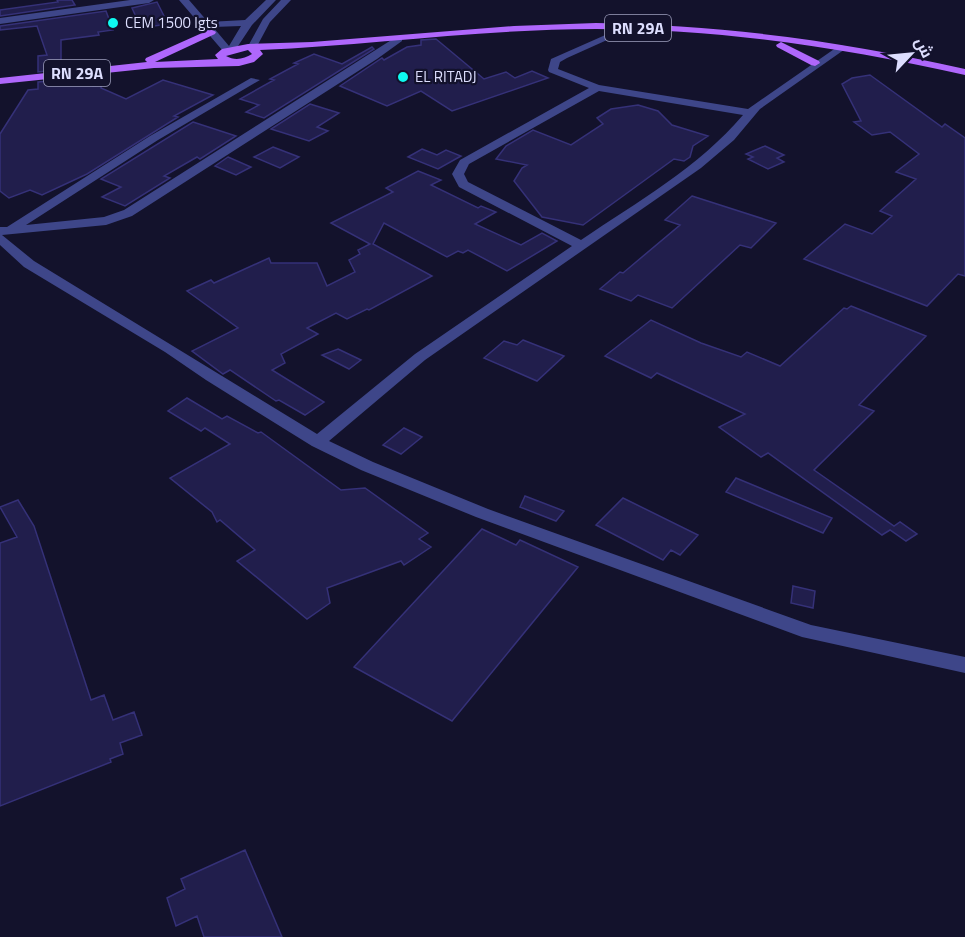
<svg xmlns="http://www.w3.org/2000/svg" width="965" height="937" font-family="'Titillium Web',Cairo,sans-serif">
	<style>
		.building { fill: #211e4c; stroke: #353178; stroke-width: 1.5 }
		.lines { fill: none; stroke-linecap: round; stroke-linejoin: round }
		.minor { fill: #3e4689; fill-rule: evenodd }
		.major { fill: #af67fc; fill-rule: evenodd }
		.poi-dot { fill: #0efaf0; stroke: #13122c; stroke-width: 2 }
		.labels { text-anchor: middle; stroke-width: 4.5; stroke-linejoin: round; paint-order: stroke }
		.far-poi-label { font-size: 15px; fill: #dddefe; stroke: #13122c; text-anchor: start }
		.shield { fill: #13122c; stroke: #a0a1bf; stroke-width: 1.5 }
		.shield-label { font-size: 16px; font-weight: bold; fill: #dddefe }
	</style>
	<rect width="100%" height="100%" fill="#13122c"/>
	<path class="building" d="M57,0h15l3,5 -75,11v-6l58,-8z
		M157,2l11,22 -27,4 -9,-20z
		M106,11l7,19 -15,2 1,3 -38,5v29l-23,3v-16l9,-1 -10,-29 -37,4v-4z
		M436,39l48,40 22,-7 9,6 17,-7 16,7 -96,33 -31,-20 -34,15 -47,-20 42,-28 2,2 23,-13 14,-2v-5z
		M372,47l2,2 -110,69 -18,-6 13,-7 -19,-6 34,-19 -4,-1 28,-15 -4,-1 20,-9 28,10z
		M870,75l72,52 3,-3 20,14v138l-7,-2 -31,32 -123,-47 41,-35 27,10 20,-18 -12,-5 36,-32 -20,-7 23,-18 -29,-22 -18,3 -18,-13 7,-1 -19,-37 10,-6z
		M62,80v4l29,-4 2,6 8,-1v3l25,11 37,-19 50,15 -39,21 4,1 -91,57 -45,21 -12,-5 -21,8 -9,-7v-57l28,-44 10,-1v-7z
		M310,104l29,9 -22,14 11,4 -19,10 -38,-12z
		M638,105l20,6 14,14 36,11 -15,10 -3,11 -6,4 -10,-2 -91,66 -41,-8 -28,-36 8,-13 5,-3 -31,-6 10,-13 27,-16 38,15 32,-21 -6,-6 14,-9z
		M193,122l43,14 -36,23 -3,-2 -33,19 6,2 -45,28 -23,-9 19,-10 -20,-8z
		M765,146l19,9 -7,3 7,4 -16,7 -20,-10 5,-2 -7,-3z
		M273,147l26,10 -19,11 -26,-11z
		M422,149l15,6 9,-5 15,6 -23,13 -30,-12z
		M228,157l23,10 -15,8 -21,-9z
		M418,171l23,9 -10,5 47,23 3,-2 15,6 -21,12 46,21 21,-12 15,8 -50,30 -39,-21 -5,3 -5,-2 -11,6 -63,-34 -11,21 59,32 -63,34 -2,-1 -20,10 -11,-6 -29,15 11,6 -37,20 4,9 -13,7 52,32 -19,13 -26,-15 -3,1 -46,-31 -7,4 -31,-23 46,-23 -51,-37 24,-11 3,3 55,-25 2,5h46l10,23 28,-14 -6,-12 11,-6 -2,-4 12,-6 -39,-21 62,-31 -7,-4z
		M692,196l84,27 -25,25 -11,-3 -68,63 -34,-13 -7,6 -31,-12 20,-17 3,1 57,-48 -15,-5z
		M851,306l75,30 -67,69 15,6 -60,59 80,56 6,-4 17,12 -11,7 -16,-11 -8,5 -114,-82 -7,4 -42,-30 26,-13 -88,-41 -6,5 -46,-22 46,-36 50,23 40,14 6,-5 33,14 64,-58 3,1z
		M523,340l41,16 -27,25 -53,-23 20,-17 13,4z
		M338,349l23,11 -12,9 -27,-14z
		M187,398l35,21 5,-3 31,17 3,-1 80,58 24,-2 63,45 -9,6 12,8 -27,18 -3,-4 -74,27 3,15 -23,16 -70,-58 18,-11 -35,-30 -3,2 -5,-10 -42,-34 60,-34 -25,-16 -4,3 -33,-20z
		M404,428l18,9 -21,17 -18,-9z
		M736,478l96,40 -9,15 -97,-41z
		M525,496l39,15 -8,10 -36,-14z
		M623,498l75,37 -18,20 -9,-5 -8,10 -67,-35z
		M18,500l16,26 57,174 13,-5 9,25 21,-8 8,23 -22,8 3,11 -13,5 1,3 -111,44v-263l17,-6 -17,-30z
		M482,529l34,16 4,-5 58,27 -126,154 -98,-54z
		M793,586l22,5 -2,17 -22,-5z
		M245,850l37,87h-78l-7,-21 -21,10 -9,-28 18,-9 -4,-10z"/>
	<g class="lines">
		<path class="minor" d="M130,0h24l-5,3 -149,21v-6z
			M179,0h10l19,22 37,-2 21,-20h10l-24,25 -16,24 -13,2zM241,26l-12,20 -16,-19z
			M281,0h10l-21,22 -15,28h-6l-2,-2 16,-29z
			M628,25l8,2 -69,31 -7,4 -2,7 41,16 149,24 92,-64 8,2 -88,62 -26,31 -33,28 -276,192 -96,81 44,21 115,47 323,116 154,32v16l-163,-36 -326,-120 -115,-47 -49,-24 -106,-66 -41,-28 -141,-85 -24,-22v-18h7l143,-91 101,-58 9,2 -102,60 -132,85 78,-8 20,-7 272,-173h6v4l-25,18 -245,157 -26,9 -104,10 32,26 283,173 98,-80 157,-108 -113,-59 -7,-13 8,-14 129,-72 -40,-16 -1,-2 3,-11zM599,91l144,24c-44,52 -106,87 -162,125l-113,-58 -4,-8 5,-10z"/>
		<path class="major" d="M596,23c125,2 247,18 369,46v6c-121,-27 -244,-46 -369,-46 -112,0 -224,16 -336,21l3,4 -9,8 -15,4 -85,2 -154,16v-6l147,-16 -2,-2 1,-2 65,-29 5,3 -1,2 -60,28 63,-3 -3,-4 7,-6 26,-5 64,-2 202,-16zM248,50l4,4c-8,5 -17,7 -26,2z
			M781,42l38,19 1,2 -5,3 -4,-1 -34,-18 -1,-2z"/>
	</g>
	<g class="poi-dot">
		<circle cx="113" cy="23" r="6"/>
		<circle cx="403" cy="77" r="6"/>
	</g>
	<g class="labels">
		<g class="far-poi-label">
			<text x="125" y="28">CEM 1500 lgts</text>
			<text x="415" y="82">EL RITADJ</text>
		</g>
		<g class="shield">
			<rect x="605" y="15" width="66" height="26" rx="4.5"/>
			<rect x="44" y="60" width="66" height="26" rx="4.5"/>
		</g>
		<g class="shield-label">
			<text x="638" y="34">RN 29A</text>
			<text x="77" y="79">RN 29A</text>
		</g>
	</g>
	<g transform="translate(911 54) rotate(64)" stroke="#13122c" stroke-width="4.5" paint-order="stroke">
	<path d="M0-4.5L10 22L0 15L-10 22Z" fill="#dddefe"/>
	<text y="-9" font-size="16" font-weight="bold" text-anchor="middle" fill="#dddefe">ش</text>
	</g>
</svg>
